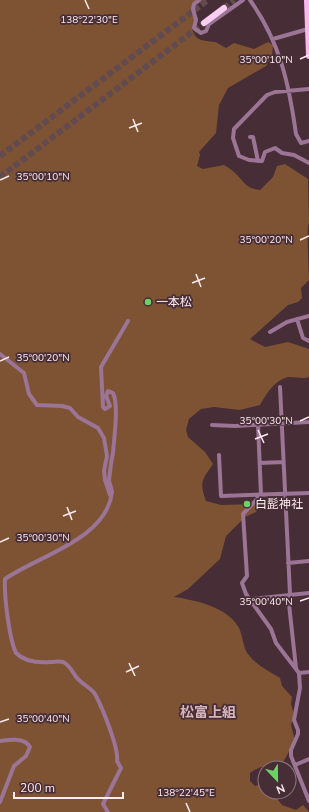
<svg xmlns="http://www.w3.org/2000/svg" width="309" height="812" font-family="'Nunito Sans','Noto Sans JP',sans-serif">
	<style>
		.green { fill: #7d5333 }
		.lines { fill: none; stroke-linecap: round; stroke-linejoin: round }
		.trunk-tunnel { stroke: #624a51; stroke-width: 6; stroke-dasharray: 6 3; stroke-linecap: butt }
		.minor { stroke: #9c7495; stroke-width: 4 }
		.primary { stroke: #f9b7ed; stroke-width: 6 }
		.trunk { stroke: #facff2; stroke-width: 6 }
		.ticks { fill: none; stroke: #feecf1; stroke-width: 1.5 }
		.poi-dot { fill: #69d464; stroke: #472d35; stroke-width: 1.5 }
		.labels { text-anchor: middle; stroke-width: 3.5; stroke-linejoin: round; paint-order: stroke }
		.poi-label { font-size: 12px; fill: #feecf1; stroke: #472d35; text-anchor: start }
		.quarter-label { font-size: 14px; font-weight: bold; fill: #d7b5bd; stroke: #472d35 }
		.ticks-label { font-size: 10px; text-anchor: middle; fill: #feecf1; stroke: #472d35; stroke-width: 3.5; stroke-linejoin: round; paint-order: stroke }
	</style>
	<rect width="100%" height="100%" fill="#472d35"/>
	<path class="green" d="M0,0h207l-12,5v9l3,4 -6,11c4,13 11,11 23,13 3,1 7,4 11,6l8,-5 20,6 14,-7 5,3 -1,11 -6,10 -38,22 -9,17 -3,28 -17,19 1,3 -3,11 6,3 21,-4c5,3 10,6 13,10 8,8 10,14 23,15l13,-13 4,-11 8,-2 23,15 1,44c-3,4 0,48 0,57l-8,8 1,10 -4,4 -10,3 -38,34 15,8 23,-5 21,7v28c-6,2 -13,0 -19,0 -14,1 -24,17 -30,28l-20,5 -26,-3 -13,2 -12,10 -3,11 2,7 17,15 8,12c-11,16 -14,18 -7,37l15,4 35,-1 3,3 -3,5 -11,5 -19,19 -6,23 -32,30 -14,8c21,3 54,10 65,31 4,8 4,20 9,26 8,11 21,17 32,24l2,8 10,11 -1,7 3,10 -3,11 4,16 -13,23c-11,0 -23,2 -32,9v8l5,5 6,-2 4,2v6h7l10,13 14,5 7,-5 6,7h-309z"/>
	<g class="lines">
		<path class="trunk-tunnel" d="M224,8l10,-8
			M0,156l208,-156
			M0,177l204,-154"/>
		<path class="minor" d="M199,0l-5,4 -1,5 3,11 -2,8 7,5 5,-2 3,-7 34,-24
			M250,0c30,42 39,84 46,134l5,9 8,-2
			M273,39l35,-10
			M309,89l-34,3 -8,3 -33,34 -1,9 6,18 10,4 13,1 3,-9 10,-4 7,5 12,2 15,8
			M250,137h3l5,24
			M297,319l6,19 6,3
			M270,332l17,-10 22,-6
			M0,354l24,19 5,21 8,11 25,1 8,2 8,9 20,11 6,10 3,18 -3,15 1,9 5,15
			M280,387l10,207
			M258,424l3,71 -18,19 4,62 -5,7 4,11 25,35 5,14 23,30 1,15 -6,32 4,10v4l-7,16v6l18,45
			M212,425l23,1 74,-4
			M219,455l2,41 88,-3
			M260,463l23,-1
			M288,563l21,-2
			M288,595l8,73
			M251,599l58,-6
			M299,673l10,-1
			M0,741c10,-1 24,-4 30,6l-4,9 -12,10 -14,36
			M295,765l14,-6
			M108,812l-5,-8 18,-36 -4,-7c2,-13 -15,-54 -22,-67 -5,-7 -13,-10 -18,-16 -5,-6 -7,-13 -14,-16 -4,-1 -8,0 -12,0 -12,1 -26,0 -35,-9 -7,-15 -12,-58 -11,-74 33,-23 102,-40 107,-87 0,-4 -3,-8 -3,-12 1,-9 2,-18 4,-27 1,-15 6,-48 0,-60l-5,-2 -2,5 4,10 -5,3 -2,-2 -2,-40 27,-46"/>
		<path class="primary" d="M307,0l2,56"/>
		<path class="trunk" d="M204,23l20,-15"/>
	</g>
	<path class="ticks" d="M85,0l4,9M300,59l9,-4M133,119l5,13M129,128l13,-5M0,180l9,-4M300,240l9,-4M196,274l5,13M192,283l13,-5M0,361l9,-4M300,421l9,-4M258,430l6,13M255,439l13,-5M67,507l5,13M63,516l13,-5M0,542l9,-4M300,601l9,-3M129,663l6,13M126,672l13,-6M0,722l9,-3M186,803l4,9"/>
	<g class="poi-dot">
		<circle cx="148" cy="302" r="4"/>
		<circle cx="247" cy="504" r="4"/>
	</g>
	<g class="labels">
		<g class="poi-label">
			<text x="156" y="306">一本松</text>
			<text x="255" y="508">白髭神社</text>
		</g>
		<g class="quarter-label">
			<text x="208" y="717">松富上組</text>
		</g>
	</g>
	<g class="ticks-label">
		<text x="89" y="23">138°22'30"E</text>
		<text x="266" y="63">35°00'10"N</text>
		<text x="43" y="180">35°00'10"N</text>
		<text x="266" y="243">35°00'20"N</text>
		<text x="43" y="361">35°00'20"N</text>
		<text x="266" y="424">35°00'30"N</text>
		<text x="43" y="541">35°00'30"N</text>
		<text x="266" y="605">35°00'40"N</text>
		<text x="43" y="722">35°00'40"N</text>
		<text x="186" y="796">138°22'45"E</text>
	</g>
	<g transform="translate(277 780) rotate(158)"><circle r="19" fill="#472d35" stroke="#907980"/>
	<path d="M0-3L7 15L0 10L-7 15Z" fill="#69d464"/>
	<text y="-6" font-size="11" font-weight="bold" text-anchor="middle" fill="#feecf1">N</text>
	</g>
	<path d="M14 792v6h109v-6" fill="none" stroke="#feecf1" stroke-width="2"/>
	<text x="20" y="792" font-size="12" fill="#feecf1" stroke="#472d35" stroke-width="3" paint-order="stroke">200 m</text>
</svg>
